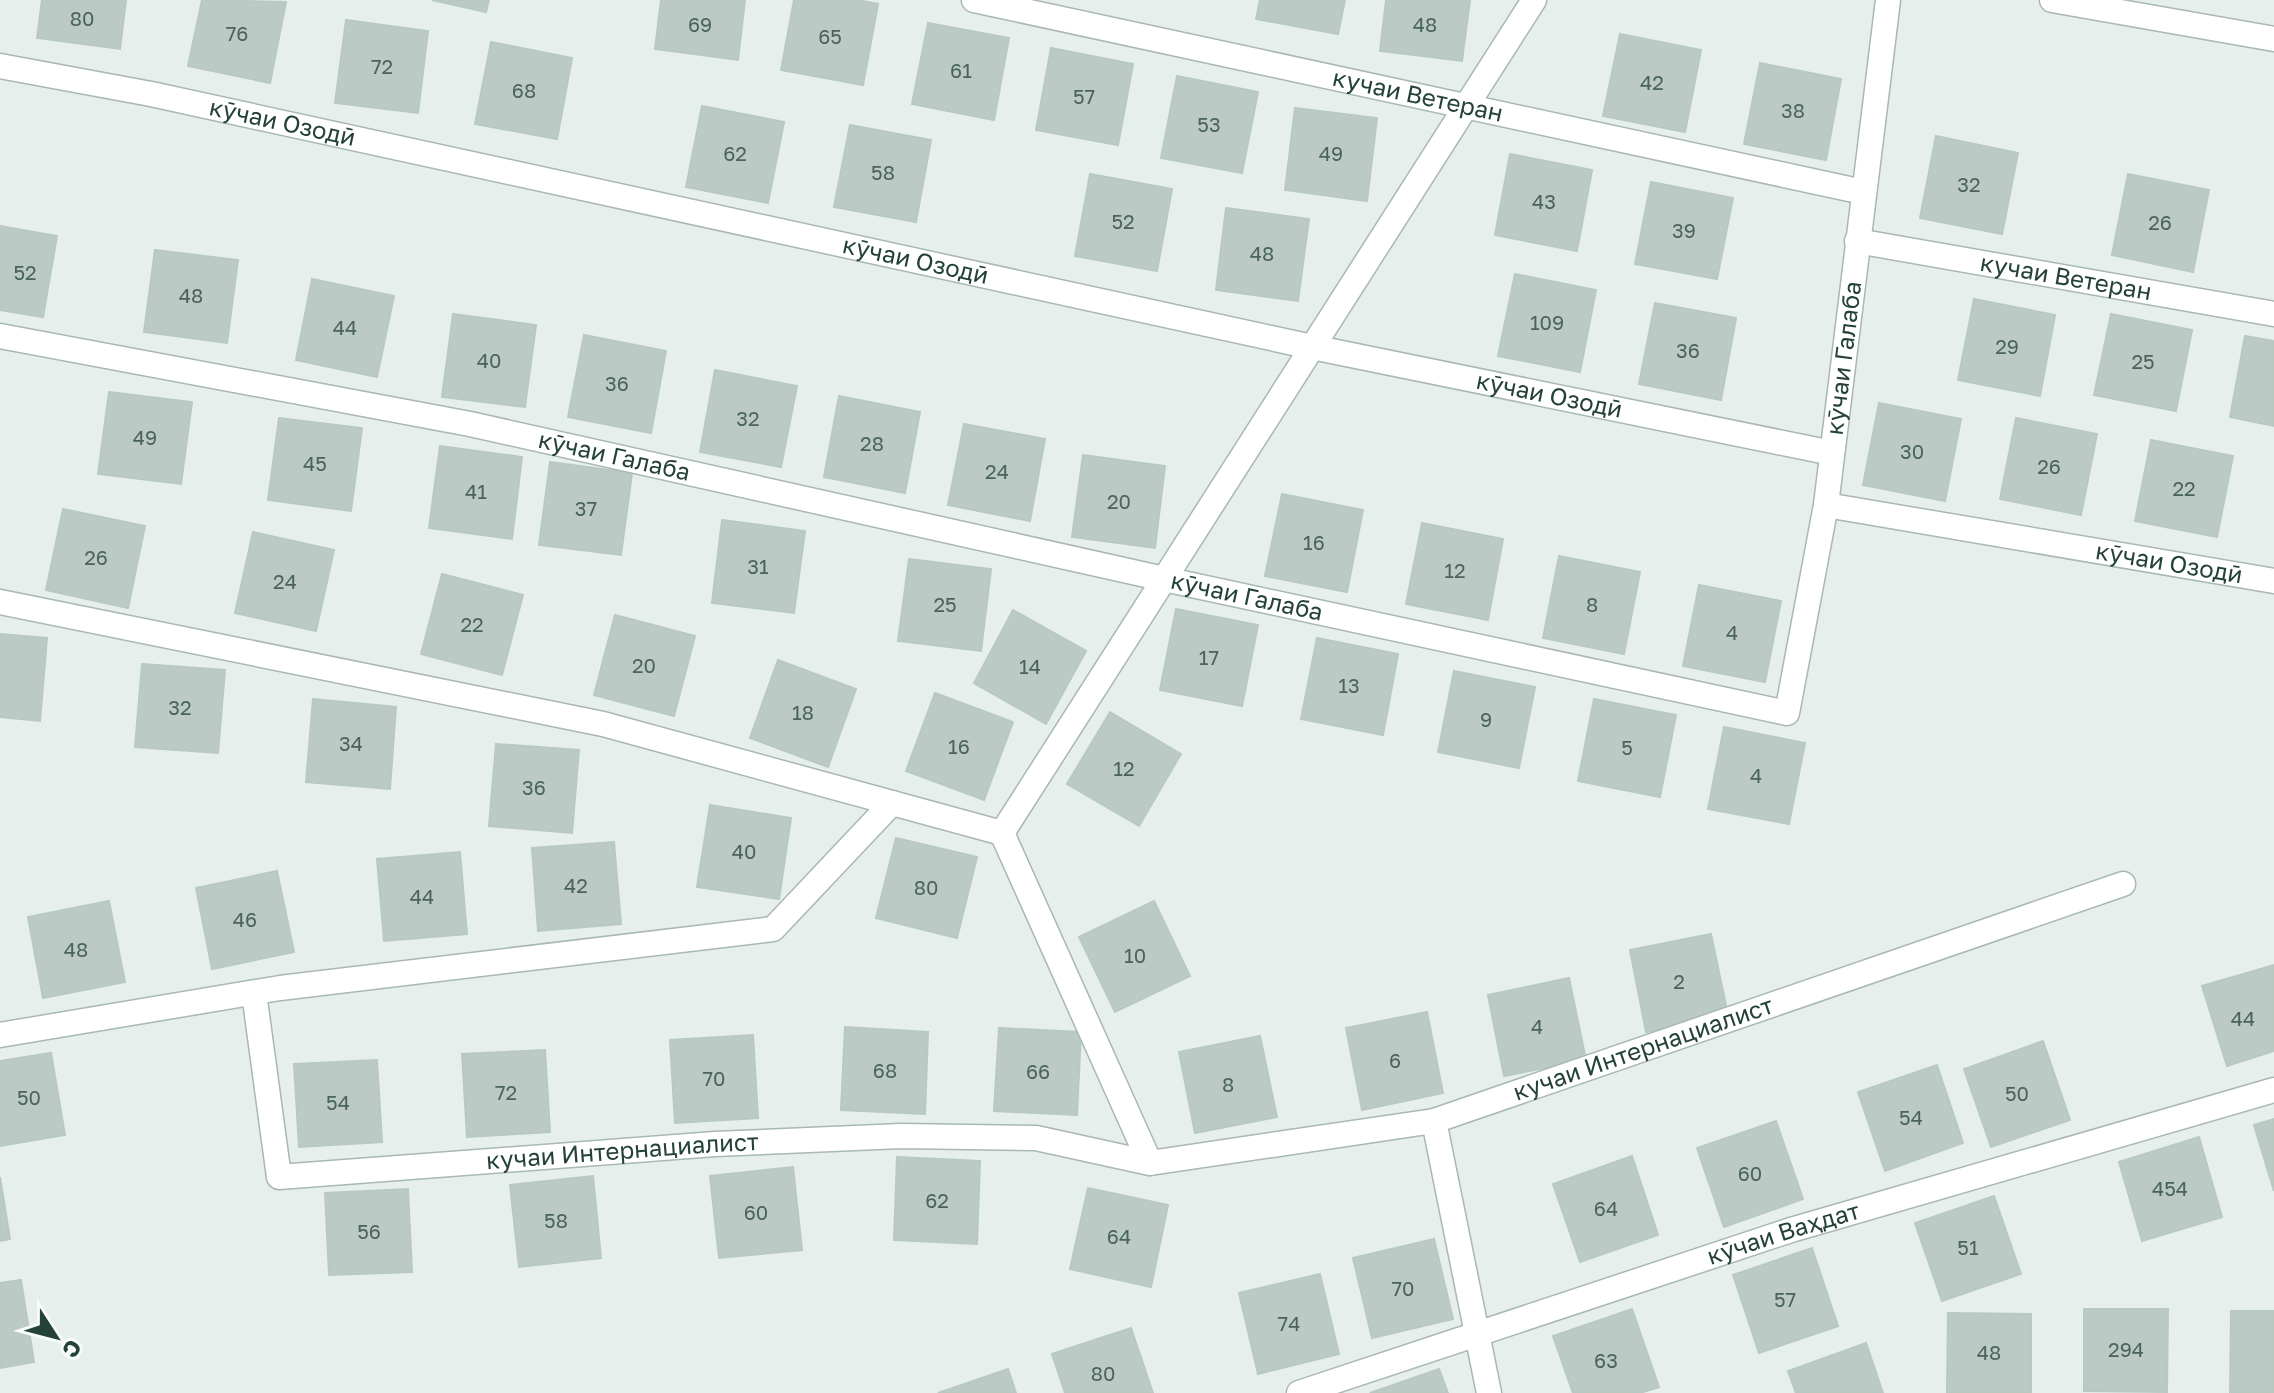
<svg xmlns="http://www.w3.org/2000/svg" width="2274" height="1393" font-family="'Golos Text',sans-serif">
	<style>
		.building { fill: #bbcac4; stroke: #b8c9c2; stroke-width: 2 }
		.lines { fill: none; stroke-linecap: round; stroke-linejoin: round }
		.minor-casing { stroke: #a8b8b2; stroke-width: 27 }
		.minor { stroke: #fff; stroke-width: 24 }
		.labels { text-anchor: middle; stroke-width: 6; stroke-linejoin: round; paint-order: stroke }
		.number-label { font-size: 20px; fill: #4a645c }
		.street-label { font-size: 24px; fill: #24423a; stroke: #f7fbf9 }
	</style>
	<rect width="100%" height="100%" fill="#e6efeb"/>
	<path class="building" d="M42,0h84l-6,49 -83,-11z
		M202,0l84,2 -16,81 -82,-17z
		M432,0h57l-3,12z
		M661,0h84l-7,60 -83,-11z
		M794,0h64l20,4 -15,81 -82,-15z
		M1260,0h85l-7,34 -82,-15z
		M1386,0h84l-8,61 -82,-10z
		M346,20l82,11 -10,82 -83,-10z
		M928,23l81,15 -15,82 -82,-16z
		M1620,34l81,16 -16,82 -82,-16z
		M491,42l81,16 -15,81 -82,-15z
		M1051,48l82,16 -15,81 -82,-15z
		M1760,63l81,16 -15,81 -82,-16z
		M1177,76l81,16 -16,81 -81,-15z
		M702,106l82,16 -16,81 -82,-16z
		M1295,108l82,10 -10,83 -82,-11z
		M850,125l81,15 -15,82 -82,-15z
		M1936,136l82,17 -16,81 -82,-16z
		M1510,154l82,16 -15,81 -82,-16z
		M1090,174l82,15 -15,82 -82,-15z
		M2128,174l81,16 -16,82 -81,-17z
		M1651,182l82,16 -16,81 -82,-15z
		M1226,208l83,11 -11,82 -82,-11z
		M0,226l57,10 -14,81 -43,-7z
		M155,250l83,10 -11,83 -83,-11z
		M1515,274l81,16 -16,82 -82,-16z
		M312,279l82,17 -17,81 -81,-17z
		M1974,299l81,16 -15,81 -82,-16z
		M1655,303l81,15 -15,82 -82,-16z
		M453,314l83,11 -11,82 -83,-10z
		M2111,314l81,16 -16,81 -82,-16z
		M584,335l82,16 -15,82 -83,-16z
		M2245,336l29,5v85l-44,-9z
		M715,370l82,16 -16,81 -81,-15z
		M109,392l83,10 -11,82 -83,-10z
		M839,396l81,16 -15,81 -81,-16z
		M1879,403l82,16 -16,82 -82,-16z
		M279,418l83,10 -11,83 -83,-11z
		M2016,418l81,16 -16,81 -81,-16z
		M964,424l81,15 -15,82 -82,-16z
		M2151,440l82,16 -16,81 -82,-16z
		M440,446l82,11 -10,82 -83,-11z
		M1083,455l82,11 -10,82 -83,-11z
		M550,462l82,11 -11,82 -82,-10z
		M1282,494l81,16 -16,82 -82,-16z
		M63,509l82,17 -17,82 -82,-18z
		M722,520l83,11 -11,82 -82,-10z
		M1422,523l81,16 -15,81 -82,-16z
		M253,532l81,18 -18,81 -81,-18z
		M1559,556l81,16 -16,82 -81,-16z
		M909,559l82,10 -10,82 -83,-10z
		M442,574l81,21 -21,80 -81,-21z
		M1699,585l82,16 -16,81 -82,-16z
		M1176,609l82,16 -16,81 -82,-16z
		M1013,610l73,41 -40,73 -72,-41z
		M615,615l80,21 -21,80 -80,-21z
		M0,634l47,4 -7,83 -40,-4z
		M1317,638l81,16 -15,81 -82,-16z
		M778,660l78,29 -28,78 -78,-29z
		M142,664l83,6 -7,83 -83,-6z
		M1454,671l81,16 -16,81 -81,-16z
		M935,693l78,29 -29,78 -78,-29z
		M313,699l83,8 -6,82 -84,-7z
		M1594,699l82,16 -16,82 -82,-16z
		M1110,712l71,42 -42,72 -72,-42z
		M1724,727l81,16 -16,81 -81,-15z
		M496,744l83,6 -7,83 -83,-7z
		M710,805l81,13 -12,81 -82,-12z
		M896,838l81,19 -20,81 -81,-20z
		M614,842l7,82 -83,7 -6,-83z
		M460,852l7,82 -83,7 -7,-82z
		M277,871l17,81 -82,17 -16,-81z
		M109,901l16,81 -82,16 -15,-81z
		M1154,901l36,75 -75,36 -36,-75z
		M1711,934l17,81 -82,17 -16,-82z
		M2274,965v86l-47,15 -25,-80z
		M1569,978l17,82 -82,16 -16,-81z
		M1427,1012l16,81 -81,17 -16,-82z
		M845,1027l83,5 -3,82 -84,-4z
		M999,1028l82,4 -4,83 -83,-4z
		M753,1035l5,83 -83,5 -5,-83z
		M1260,1036l17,81 -82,16 -16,-81z
		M2043,1041l27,79 -79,27 -27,-78z
		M545,1050l5,82 -83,5 -5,-83z
		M51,1053l14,82 -65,11v-85z
		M377,1060l5,82 -83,5 -5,-83z
		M1937,1065l26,78 -78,28 -27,-79z
		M2274,1119v72l-20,-66z
		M1776,1121l27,78 -79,28 -27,-79z
		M2199,1137l23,80 -80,24 -23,-79z
		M1632,1156l26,79 -78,27 -27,-78z
		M897,1157l83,4 -3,83 -83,-4z
		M793,1167l9,83 -83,8 -9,-82z
		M593,1176l8,82 -82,9 -9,-82z
		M0,1177l10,62 -10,2z
		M1088,1188l80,17 -17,82 -81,-18z
		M408,1189l4,83 -83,3 -4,-82z
		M1994,1196l27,78 -79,27 -27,-78z
		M1434,1239l19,80 -81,19 -19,-80z
		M1812,1248l26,78 -79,27 -26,-78z
		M1320,1274l19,80 -81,20 -19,-81z
		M21,1280l13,82 -34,6v-85z
		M1632,1309l27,78 -19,6h-67l-20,-57z
		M2084,1309h84l-1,83 -83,-1z
		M2231,1311h43v82h-44z
		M1948,1313l83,1v79h-84z
		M1131,1328l22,65h-88l-13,-39z
		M1866,1343l17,50h-87l-8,-22z
		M1008,1369l8,24h-78z
		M1439,1369l9,24h-78z"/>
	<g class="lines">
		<g class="minor-casing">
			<g id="minor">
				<path id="s1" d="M974,0l889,192"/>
				<path d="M2052,0l222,39"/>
				<path id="s2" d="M0,66l151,28 1161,253 520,106"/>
				<path id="s3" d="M1857,241l417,73"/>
				<path id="s4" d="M0,336l470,88 694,155 623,134 39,-208 62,-505"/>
				<path id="s5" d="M1826,505l448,76"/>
				<path d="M0,602l603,122 399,109 532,-833"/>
				<path id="s6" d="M1002,833l148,330 284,-42 689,-237"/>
				<path id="s7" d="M254,993l25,184 436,-33 186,-8 135,2 114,25"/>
				<path d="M0,1035l280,-47 493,-59 119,-126"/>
				<path d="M1434,1121l55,272"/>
				<path id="s8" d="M1299,1393l492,-163 483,-140"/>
			</g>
		</g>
		<use href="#minor" class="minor"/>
	</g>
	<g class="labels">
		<g class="number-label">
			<text x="82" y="26">80</text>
			<text x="700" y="32">69</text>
			<text x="1425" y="32">48</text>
			<text x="237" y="41">76</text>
			<text x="830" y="44">65</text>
			<text x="382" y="74">72</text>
			<text x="961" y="78">61</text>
			<text x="1652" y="90">42</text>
			<text x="524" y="98">68</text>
			<text x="1084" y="104">57</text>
			<text x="1793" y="118">38</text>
			<text x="1209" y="132">53</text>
			<text x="735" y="161">62</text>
			<text x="1331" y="161">49</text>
			<text x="883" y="180">58</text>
			<text x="1969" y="192">32</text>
			<text x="1544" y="209">43</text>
			<text x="1123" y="229">52</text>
			<text x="2160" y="230">26</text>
			<text x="1684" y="238">39</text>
			<text x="1262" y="261">48</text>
			<text x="25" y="280">52</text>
			<text x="191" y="303">48</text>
			<text x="1547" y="330">109</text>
			<text x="345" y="335">44</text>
			<text x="2007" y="354">29</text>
			<text x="1688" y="358">36</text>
			<text x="489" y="368">40</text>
			<text x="2143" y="369">25</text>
			<text x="617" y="391">36</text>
			<text x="748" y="426">32</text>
			<text x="145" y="445">49</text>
			<text x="872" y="451">28</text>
			<text x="1912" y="459">30</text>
			<text x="315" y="471">45</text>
			<text x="2049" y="474">26</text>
			<text x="997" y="479">24</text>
			<text x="2184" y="496">22</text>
			<text x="476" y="499">41</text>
			<text x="1119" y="509">20</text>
			<text x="586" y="516">37</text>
			<text x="1314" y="550">16</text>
			<text x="96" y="565">26</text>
			<text x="758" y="574">31</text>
			<text x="1455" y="578">12</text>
			<text x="285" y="589">24</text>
			<text x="945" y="612">25</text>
			<text x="1592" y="612">8</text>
			<text x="472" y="632">22</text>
			<text x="1732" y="640">4</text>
			<text x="1209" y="665">17</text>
			<text x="644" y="673">20</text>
			<text x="1030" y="674">14</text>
			<text x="1349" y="693">13</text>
			<text x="180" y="715">32</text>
			<text x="803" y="720">18</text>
			<text x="1486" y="727">9</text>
			<text x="351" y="751">34</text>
			<text x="959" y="754">16</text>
			<text x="1627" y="755">5</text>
			<text x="1124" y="776">12</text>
			<text x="1756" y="783">4</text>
			<text x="534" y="795">36</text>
			<text x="744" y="859">40</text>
			<text x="576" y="893">42</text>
			<text x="926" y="895">80</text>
			<text x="422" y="904">44</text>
			<text x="245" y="927">46</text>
			<text x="76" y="957">48</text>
			<text x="1135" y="963">10</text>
			<text x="1679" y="989">2</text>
			<text x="2243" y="1026">44</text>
			<text x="1537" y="1034">4</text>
			<text x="1395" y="1068">6</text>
			<text x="885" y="1078">68</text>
			<text x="1038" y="1079">66</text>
			<text x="714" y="1086">70</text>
			<text x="1228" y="1092">8</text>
			<text x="506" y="1100">72</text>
			<text x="2017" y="1101">50</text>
			<text x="29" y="1105">50</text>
			<text x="338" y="1110">54</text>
			<text x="1911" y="1125">54</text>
			<text x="1750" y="1181">60</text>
			<text x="2170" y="1196">454</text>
			<text x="937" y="1208">62</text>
			<text x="1606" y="1216">64</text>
			<text x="756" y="1220">60</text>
			<text x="556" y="1228">58</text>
			<text x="369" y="1239">56</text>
			<text x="1119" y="1244">64</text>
			<text x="1968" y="1255">51</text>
			<text x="1403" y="1296">70</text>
			<text x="1785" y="1307">57</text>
			<text x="1289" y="1331">74</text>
			<text x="2126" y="1357">294</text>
			<text x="1989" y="1360">48</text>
			<text x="1606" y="1368">63</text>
			<text x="1103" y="1381">80</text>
		</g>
		<g class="street-label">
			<text dy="8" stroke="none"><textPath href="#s1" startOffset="454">кучаи Ветеран</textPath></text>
			<text dy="8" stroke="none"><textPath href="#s2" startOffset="288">кӯчаи Озодӣ</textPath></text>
			<text dy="8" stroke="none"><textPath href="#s2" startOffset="936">кӯчаи Озодӣ</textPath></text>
			<text dy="8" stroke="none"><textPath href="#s3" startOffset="212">кучаи Ветеран</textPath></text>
			<text dy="8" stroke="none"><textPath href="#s4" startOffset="2186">кӯчаи Галаба</textPath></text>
			<text dy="8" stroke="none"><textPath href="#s2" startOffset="1584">кӯчаи Озодӣ</textPath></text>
			<text dy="8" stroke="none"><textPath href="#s4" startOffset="626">кӯчаи Галаба</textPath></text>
			<text dy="8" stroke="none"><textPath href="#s5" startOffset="348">кӯчаи Озодӣ</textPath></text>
			<text dy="8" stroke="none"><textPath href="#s4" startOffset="1274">кӯчаи Галаба</textPath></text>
			<text dy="8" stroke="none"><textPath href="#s6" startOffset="870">кучаи Интернациалист</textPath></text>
			<text dy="8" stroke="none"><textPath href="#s7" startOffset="530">кучаи Интернациалист</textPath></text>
			<text dy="8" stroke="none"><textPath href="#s8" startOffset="510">кӯчаи Ваҳдат</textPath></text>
		</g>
	</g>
	<g transform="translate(56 1337) rotate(126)" stroke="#f7fbf9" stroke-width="6" paint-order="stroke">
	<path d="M0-6L14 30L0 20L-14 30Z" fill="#24423a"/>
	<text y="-12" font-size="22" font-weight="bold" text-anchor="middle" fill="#24423a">С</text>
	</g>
</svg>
